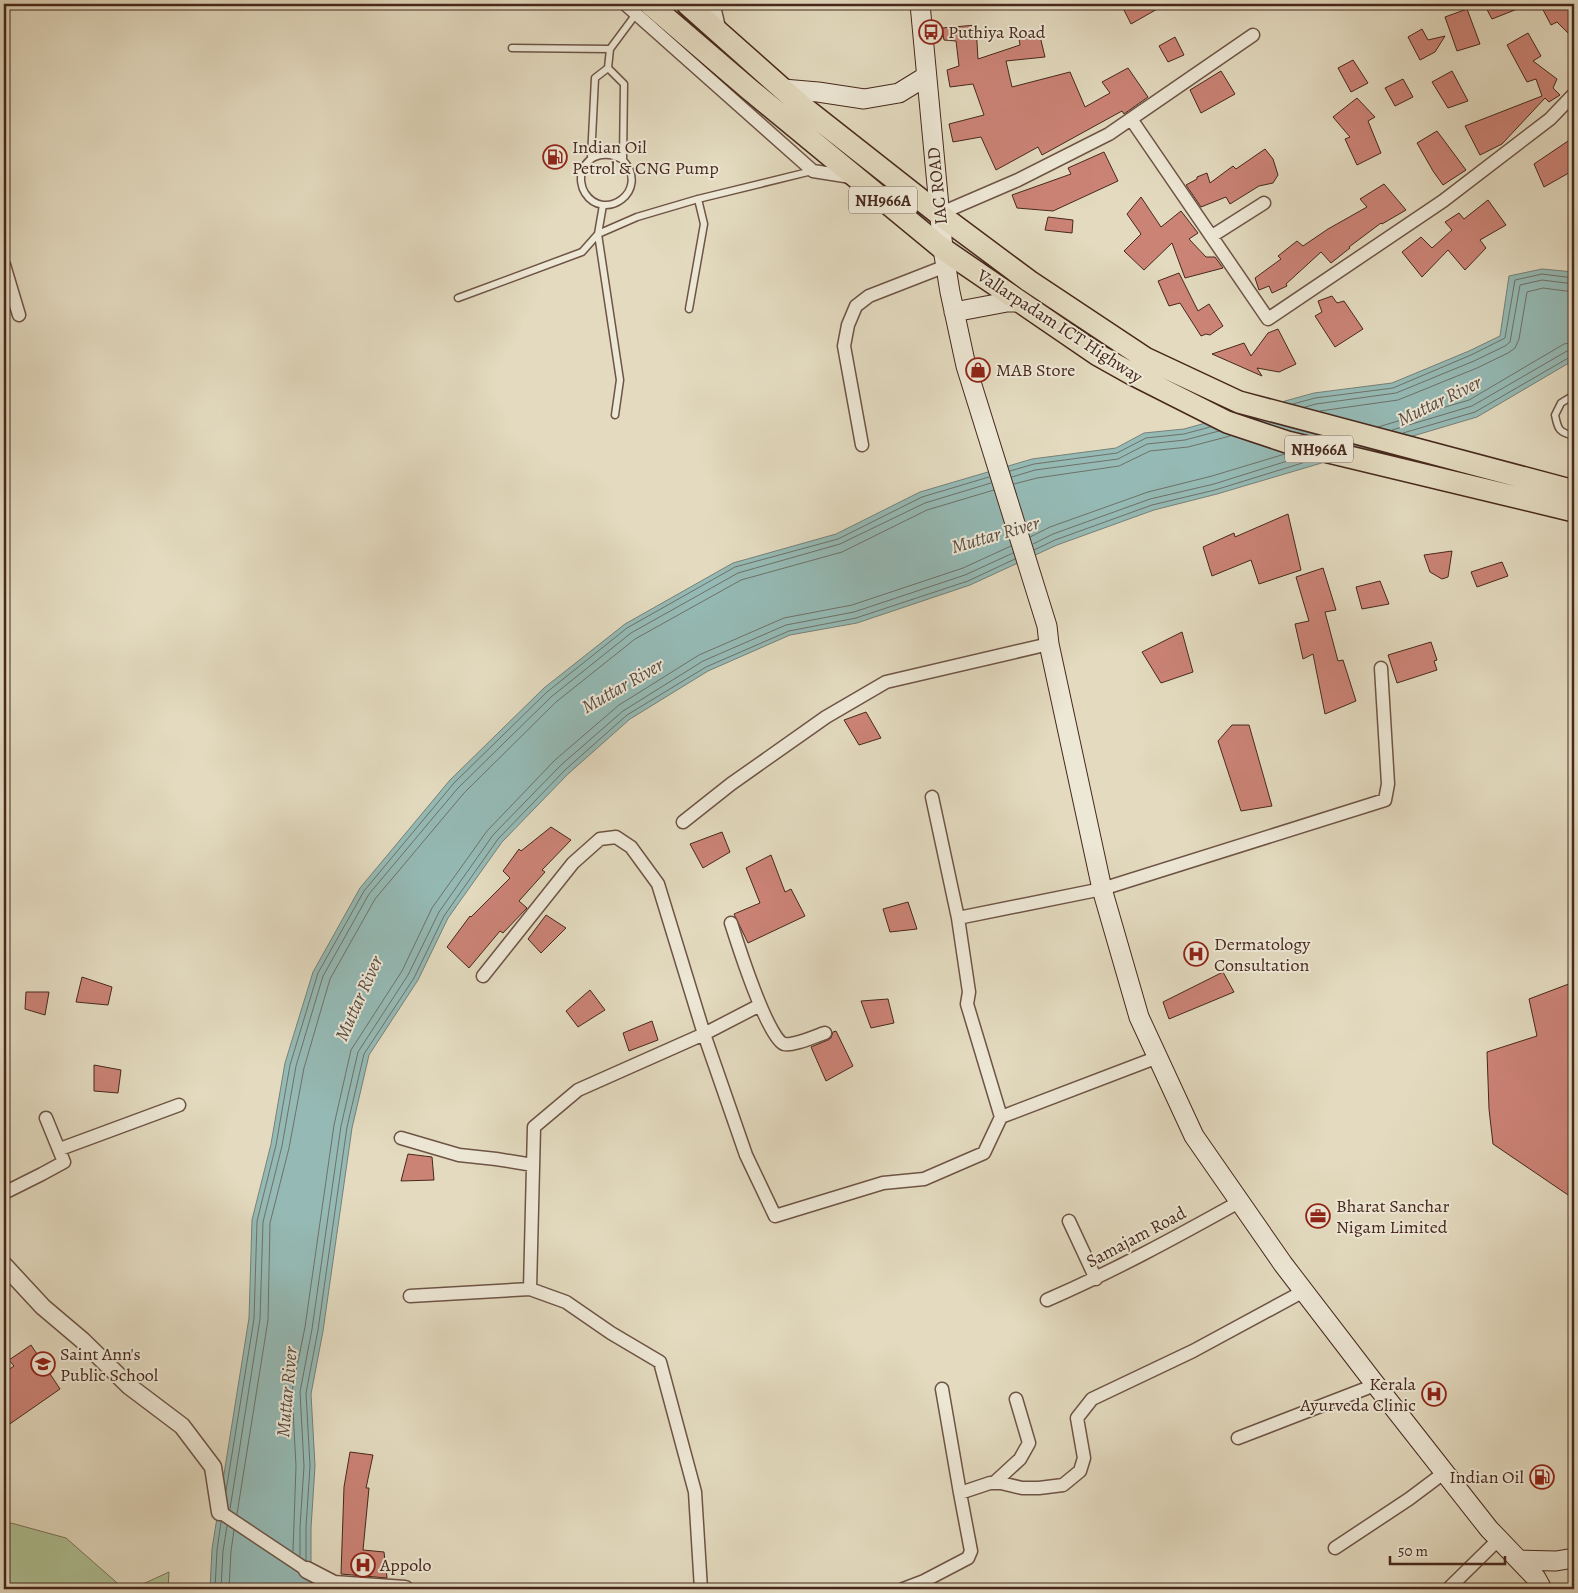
<svg xmlns="http://www.w3.org/2000/svg" width="1578" height="1593" font-family="Alegreya,serif">
	<style>
		.green { fill: #afc195; stroke: #7b7458 }
		.water { fill: #95bab5; stroke: #768078 }
		.lines { fill: none; stroke-linecap: round; stroke-linejoin: round }
		.shore { stroke: #6e7168; stroke-width: 1 }
		.building { fill: #cb8376; stroke: #47281c }
		.service-casing { stroke: #6e5445; stroke-width: 9 }
		.minor-casing { stroke: #6e5445; stroke-width: 15 }
		.tertiary-casing { stroke: #6e5445; stroke-width: 19 }
		.secondary-casing { stroke: #47281c; stroke-width: 21 }
		.trunk-casing { stroke: #47281c; stroke-width: 24 }
		.service { stroke: #ede7d5; stroke-width: 6 }
		.minor { stroke: #ede7d5; stroke-width: 12 }
		.tertiary { stroke: #ede7d5; stroke-width: 16 }
		.secondary { stroke: #ede7d5; stroke-width: 19 }
		.trunk { stroke: #e3dabf; stroke-width: 21 }
		.labels { text-anchor: middle; stroke-width: 4; stroke-linejoin: round; paint-order: stroke }
		.shield { fill: #ede7d5; stroke: #796154; stroke-width: 1 }
		.shield-label { font-size: 16px; font-weight: bold; fill: #47281c }
		.poi-label { font-size: 18px; fill: #47281c; stroke: #ede7d5; text-anchor: start }
		.street-label { font-size: 18px; fill: #47281c; stroke: #ede7d5 }
		.water-label { font-size: 19px; font-style: italic; fill: #5a4c42; stroke: #ede7d5 }
	</style>
	<rect width="100%" height="100%" fill="#e3dabf"/>
	<filter id="stains"><feTurbulence type="fractalNoise" baseFrequency=".004" numOctaves="4"/><feColorMatrix values="0 0 0 0 .2 0 0 0 0 .09 0 0 0 0 .02 0 0 0 .5 -.17"/></filter>
	<radialGradient id="worn" r=".72"><stop offset=".6" stop-color="#630" stop-opacity="0"/><stop offset="1" stop-color="#630" stop-opacity=".3"/></radialGradient>
	<path class="green" d="M11,1523l55,15 58,51h-120v-60z
		M169,1572l-1,17h-36z"/>
	<path class="water" d="M1542,269l32,3v88l-97,57 -260,77 -63,16 -97,35 -87,40 -113,38 -67,12 -82,36 -78,48 -62,55 -66,68 -54,76 -30,62 -49,75 -17,73 -29,203 -12,63 4,72 -4,62v61h-101l2,-40 37,-231 3,-98 19,-76 14,-81 28,-91 47,-84 90,-108 94,-92 81,-64 108,-61 103,-29 84,-42 112,-33 84,-11 28,-15 40,-4 130,-36 78,-10 77,-32 31,-15 9,-60z"/>
	<g class="lines">
		<path class="shore" d="M1293,404l22,-6 78,-10 78,-33 34,-17 10,-58 27,-6 32,4
			M1305,407l11,-3 80,-11 78,-32 31,-15 5,-4 10,-57 22,-5 32,4
			M1320,411l78,-11 79,-32 31,-15 7,-5 4,-9 8,-47 16,-4 31,4
			M1378,427l91,-27 95,-56 10,-2
			M1392,430l80,-24 95,-55 7,-1
			M1403,433l72,-21 95,-55 4,-1
			M1010,471l24,-7 83,-11 29,-15 38,-4 26,-7
			M1012,477l23,-7 83,-11 29,-15 38,-4 34,-9
			M1014,484l23,-6 82,-12 31,-15 38,-4 42,-11
			M1030,537l20,-10 98,-35 64,-16 73,-22
			M1033,544l20,-10 97,-35 64,-15 86,-27
			M1034,550l21,-10 97,-35 63,-15 97,-30
			M226,1491l28,-172 3,-98 19,-76 14,-80 28,-92 46,-82 90,-108 93,-91 80,-64 108,-61 103,-28 84,-42 67,-20
			M230,1509l30,-190 3,-97 19,-76 14,-80 27,-90 46,-82 89,-106 93,-91 80,-64 107,-60 102,-29 85,-41 66,-20
			M237,1514l31,-194 2,-97 19,-75 15,-80 26,-89 45,-80 89,-106 92,-91 79,-63 106,-59 101,-28 85,-42 67,-20
			M293,1551l3,-85 -4,-75 13,-64 29,-202 17,-75 51,-79 30,-63 55,-77 68,-71 64,-55 80,-50 85,-37 68,-13 111,-37 48,-22
			M300,1556v-29l4,-61 -4,-74 12,-63 29,-203 17,-74 50,-77 31,-63 54,-77 68,-70 62,-54 80,-50 83,-36 68,-13 111,-37 48,-22
			M306,1560v-33l4,-61 -4,-73 12,-63 29,-203 17,-73 50,-76 30,-62 54,-77 67,-69 62,-55 79,-48 83,-36 67,-13 112,-37 47,-22
			M215,1589l2,-39 4,-28
			M221,1589l2,-38 4,-25
			M229,1589l2,-38 3,-21"/>
	</g>
	<path class="building" d="M1121,4h45l-35,20z
		M1484,4h46l-38,15z
		M1540,4h30l4,5v30l-17,-17 -6,3z
		M1467,9l13,35 -23,7 -12,-34z
		M976,25l2,34 42,-14 -1,-6 20,-7 6,25 -39,4 6,26 58,-15 15,35 25,-14 -8,-11 26,-14 20,29 -24,17 -2,-3 -80,44 -4,-8 -42,23 -15,-33 -28,5 -4,-18 35,-9 -11,-31 -23,3 -3,-17 12,-4 -3,-25 -12,-1 -2,-12z
		M1422,29l6,11 17,-4 -10,16 -15,8 -12,-23z
		M1528,33l13,23 -8,5 24,18 -4,9 7,7 -11,7 -4,-4 -43,46 -22,11 -15,-29 77,-30 -6,-17 -9,3 -20,-37z
		M1175,37l9,18 -16,7 -9,-16z
		M1353,60l15,23 -17,9 -13,-24z
		M1221,71l14,23 -34,19 -11,-23z
		M1452,71l16,30 -20,7 -16,-26z
		M1403,79l10,18 -18,9 -10,-18z
		M1357,98l18,19 -7,4 13,32 -24,12 -12,-26 5,-2 -17,-20z
		M1437,131l29,39 -23,15 -10,-14 -16,-28z
		M1574,137v33l-30,17 -10,-23z
		M1265,149l8,10 5,16 -5,8 -14,3 -29,18 -4,-7 -25,10 -15,-22 11,-6v-2l10,-4 3,10 23,-17 3,3z
		M1104,152l14,29 -65,30 -36,-3 -5,-13 59,-21 -3,-6z
		M1384,184l22,26 -24,14 -1,-1 -32,24 1,1 -19,15 -10,-11 -35,32 1,2 -15,7 -3,-7 -10,4 -4,-12 26,-19 -3,-3 19,-15 6,5 25,-17 39,-22 -7,-8z
		M1141,197l20,30 20,-16 17,22 -9,6 17,18h9l8,11 -38,10 -13,-35 -28,27 -20,-19 17,-17 -14,-20z
		M1488,200l18,25 -26,15 6,8 -21,22 -17,-20 -26,27 -20,-25 19,-15 11,11 20,-18 -7,-8 14,-9 5,6z
		M1048,217l25,3 -1,13 -27,-3z
		M1179,273l19,38 11,-7 14,22 -13,9 -4,-1 -5,2 -21,-33 -11,3 -11,-25z
		M1332,296l5,7 7,-2 19,28 -28,18 -20,-31 7,-4 -4,-11z
		M1278,329l18,35 -17,8 -22,-4 5,8 -50,-22 32,-11 7,13 17,-23z
		M1288,514l13,56 -42,14 -8,-24 -39,16 -9,-29 31,-14 1,4z
		M1452,551l-4,26 -6,2 -12,-7 -6,-17z
		M1502,562l6,14 -31,11 -6,-15z
		M1323,568l13,42 -11,2 13,49 5,-1 13,41 -31,13 -12,-60 -10,5 -8,-35 14,-3 -13,-44z
		M1380,581l9,23 -27,5 -6,-22z
		M1182,632l11,40 -32,11 -19,-31z
		M1431,642l6,18 -3,1 3,9 -40,13 -9,-28z
		M866,712l15,26 -22,7 -15,-25z
		M1232,725h17l23,81 -31,5 -23,-70z
		M551,827l20,13 -29,30 3,2 -26,29 8,7 -24,25 -3,-2 -31,37 -22,-21 23,-31 1,1 39,-39 -7,-7 16,-22 2,2z
		M722,832l8,20 -27,16 -13,-24z
		M771,855l14,37 6,-3 14,27 -57,27 -14,-29 26,-11 -14,-35z
		M908,902l9,27 -27,3 -7,-23z
		M546,915l20,13 -25,25 -13,-14z
		M1223,972l11,20 -65,27 -6,-17z
		M82,977l30,10 -4,18 -32,-3z
		M1574,982v217l-81,-55 -4,-35 -2,-57 50,-16 -8,-37z
		M590,990l15,20 -27,17 -12,-16z
		M26,992h23l-4,23 -20,-6z
		M888,999l6,24 -23,5 -10,-27z
		M652,1021l6,19 -29,11 -6,-18z
		M836,1031l17,35 -27,15 -15,-34 17,-7 3,-2 2,-6z
		M94,1065l27,5 -3,23 -24,-2z
		M408,1154l24,3 2,23 -33,1z
		M31,1345l29,44 -56,39v-55l10,-7 -5,-6z
		M350,1452l23,3 -7,33h3l-6,62 21,2 3,26 -46,-4 3,-87z"/>
	<g class="lines">
		<g class="service-casing">
			<path id="service" d="M512,48l98,1 26,-35
				M610,49l-2,19 16,16 -1,76c28,31 -19,63 -38,33 -4,-6 -5,-15 -3,-22 7,-18 26,-20 41,-11
				M591,158l4,-80 13,-10
				M603,205l-5,29 22,146 -5,35
				M458,298l124,-46 16,-18 39,-17 61,-18 114,-28
				M689,309l15,-85 -6,-25
				M1574,395l-13,8 -6,12c3,15 4,17 19,21"/>
		</g>
		<g class="minor-casing">
			<path id="minor" d="M625,4l188,167 38,6
				M712,4l2,2 6,26
				M1131,119l137,200 175,-118 107,-82 24,-25
				M939,214l79,-34 91,-46 144,-99
				M1212,236l52,-33
				M4,265l15,50
				M862,445l-18,-99 4,-21 8,-19 13,-10 77,-30
				M932,797l26,121 11,74 -2,12 34,113
				M683,822l48,-38 95,-67 60,-35 163,-38
				M958,918l144,-29 283,-89 3,-16 -7,-116
				M731,923c6,19 37,117 53,121 10,2 31,-8 41,-11
				M483,976l90,-113 27,-24 16,-2 15,10 27,37 46,150 42,121 29,61 108,-33 41,-4 60,-26 17,-36 157,-60
				M401,1138l58,17 37,4 37,6
				M60,1149l119,-44
				M4,1193l38,-19 22,-12 -18,-44
				M1069,1221l27,58
				M410,1296l120,-7
				M1047,1300c67,-29 129,-63 192,-98
				M942,1389l18,104
				M1238,1438l137,-53
				M994,1483l26,-24 9,-16 -13,-44
				M220,1512l87,58
				M1335,1548l74,-49 36,-27
				M701,1589l-6,-97 -35,-130 -49,-29 -45,-31 -36,-13 4,-162 44,-37 126,-56 56,-29
				M903,1589l21,-8 44,-23 3,-7 -11,-58 30,-10h11l21,5h17l24,-3 17,-14 4,-13 -7,-40 15,-19 101,-48 111,-60
				M1448,1589l51,-50"/>
		</g>
		<g class="tertiary-casing">
			<path id="tertiary" d="M4,1265l39,42 39,33 47,46 53,40 31,41 7,45
				M307,1570l27,14 71,5"/>
		</g>
		<g class="secondary-casing">
			<path id="secondary" d="M920,4l23,245 7,43 16,74 81,260 2,18 53,245 37,128 55,119 89,128 89,116 117,149 47,49 6,11
				M783,89l35,3 46,7 35,-6 26,-16
				M954,312l53,-10h14
				M1519,1560l37,1 18,-3"/>
		</g>
		<g class="trunk-casing">
			<path id="trunk" d="M650,4l99,85 194,160 155,106 34,19 95,48 60,20 287,69
				M687,4l116,103 136,107 90,67 116,77 94,44 335,89"/>
		</g>
		<use href="#service" class="service"/>
		<use href="#minor" class="minor"/>
		<use href="#tertiary" class="tertiary"/>
		<use href="#secondary" class="secondary"/>
		<use href="#trunk" class="trunk"/>
	</g>
	<defs>
		<g id="bus-ring" transform="scale(1.25)"><circle r="9.5" fill="#ede7d5" stroke="#8f2418" stroke-width="1.5"/><path d="M-5-6H5V4H4V6H2V4H-2V6H-4V4H-5ZM-3.5-4V0h7V-4ZM-3.5 1.2v1.5H-2V1.2ZM2 1.2v1.5H3.5V1.2Z" fill="#8f2418"/></g>
		<g id="fuel-ring" transform="scale(1.25)"><circle r="9.5" fill="#ede7d5" stroke="#8f2418" stroke-width="1.5"/><path d="M-5.5-6h7V0h2V4h1.3V-2.5L3-4.5l.8-.8L6-3V5H2.5V1h-1V6h-7ZM-4.2-4.7v3.2H.2V-4.7Z" fill="#8f2418"/></g>
		<g id="shop-ring" transform="scale(1.25)"><circle r="9.5" fill="#ede7d5" stroke="#8f2418" stroke-width="1.5"/><path d="M-5-2.5h2.3a2.7 3.5 0 0 1 5.4 0H5L5.5 6h-11ZM-1.5-2.5h3a1.5 2.3 0 0 0-3 0Z" fill="#8f2418"/></g>
		<g id="hospital-ring" transform="scale(1.25)"><circle r="9.5" fill="#ede7d5" stroke="#8f2418" stroke-width="1.5"/><path d="M-5-5h3v3.5h4V-5h3V5h-3V1.5h-4V5h-3Z" fill="#8f2418"/></g>
		<g id="office-ring" transform="scale(1.25)"><circle r="9.5" fill="#ede7d5" stroke="#8f2418" stroke-width="1.5"/><path d="M-6-3h4V-5.5h4V-3h4V5H-6ZM-1-4.5V-3h2v-1.5ZM-6 0V1H6V0Z" fill="#8f2418"/></g>
		<g id="school-ring" transform="scale(1.25)"><circle r="9.5" fill="#ede7d5" stroke="#8f2418" stroke-width="1.5"/><path d="M0-5L7-2L0 1L-7-2ZM-4 1L0 2.5L4 1V4Q0 6-4 4Z" fill="#8f2418"/></g>
	</defs>
	<g fill-rule="evenodd">
		<use href="#bus-ring" x="931" y="32"/>
		<use href="#fuel-ring" x="555" y="157"/>
		<use href="#shop-ring" x="978" y="370"/>
		<use href="#hospital-ring" x="1196" y="954"/>
		<use href="#office-ring" x="1318" y="1216"/>
		<use href="#school-ring" x="43" y="1364"/>
		<use href="#hospital-ring" x="1434" y="1394"/>
		<use href="#fuel-ring" x="1542" y="1477"/>
		<use href="#hospital-ring" x="363" y="1565"/>
	</g>
	<g class="labels">
		<g class="shield">
			<rect x="849" y="186.5" width="68" height="27" rx="4"/>
			<rect x="1285" y="435.5" width="68" height="27" rx="4"/>
		</g>
		<g class="shield-label">
			<text x="883" y="206">NH966A</text>
			<text x="1319" y="455">NH966A</text>
		</g>
		<g class="poi-label">
			<text x="948" y="38">Puthiya Road</text>
			<text x="572" y="153">Indian Oil<tspan x="572" dy="21">Petrol &amp; CNG Pump</tspan></text>
			<text x="996" y="376">MAB Store</text>
			<text x="1214" y="950">Dermatology<tspan x="1214" dy="21">Consultation</tspan></text>
			<text x="1336" y="1212">Bharat Sanchar<tspan x="1336" dy="21">Nigam Limited</tspan></text>
			<text x="60" y="1360">Saint Ann's<tspan x="60" dy="21">Public School</tspan></text>
			<text x="1416" y="1390" text-anchor="end">Kerala<tspan x="1416" dy="21">Ayurveda Clinic</tspan></text>
			<text x="1524" y="1483" text-anchor="end">Indian Oil</text>
			<text x="380" y="1571">Appolo</text>
		</g>
		<g class="street-label">
			<text transform="translate(937 186) rotate(-96)" y="6">IAC ROAD</text>
			<text transform="translate(1060 326) rotate(33)" y="6">Vallarpadam ICT Highway</text>
			<text transform="translate(1136 1237) rotate(-28)" y="6">Samajam Road</text>
		</g>
		<g class="water-label">
			<text transform="translate(1439 400) rotate(-26)" y="7">Muttar River</text>
			<text transform="translate(995 534) rotate(-16)" y="7">Muttar River</text>
			<text transform="translate(622 685) rotate(-30)" y="7">Muttar River</text>
			<text transform="translate(358 998) rotate(-66)" y="7">Muttar River</text>
			<text transform="translate(286 1392) rotate(-85)" y="7">Muttar River</text>
		</g>
	</g>
	<rect width="1578" height="1593" fill="none" stroke="#e3dabf" stroke-width="20"/>
	<rect x="5" y="5" width="1568" height="1583" fill="none" stroke="#47281c" stroke-width="2.5"/>
	<rect x="10" y="10" width="1558" height="1573" fill="none" stroke="#47281c"/>
	<path d="M1390 1556v8h115v-8" fill="none" stroke="#47281c" stroke-width="2.5"/>
	<text x="1398" y="1556" font-size="15" fill="#47281c" stroke="#ede7d5" stroke-width="4" paint-order="stroke">50 m</text>
	<rect width="100%" height="100%" filter="url(#stains)"/>
	<rect width="100%" height="100%" fill="url(#worn)"/>
</svg>
